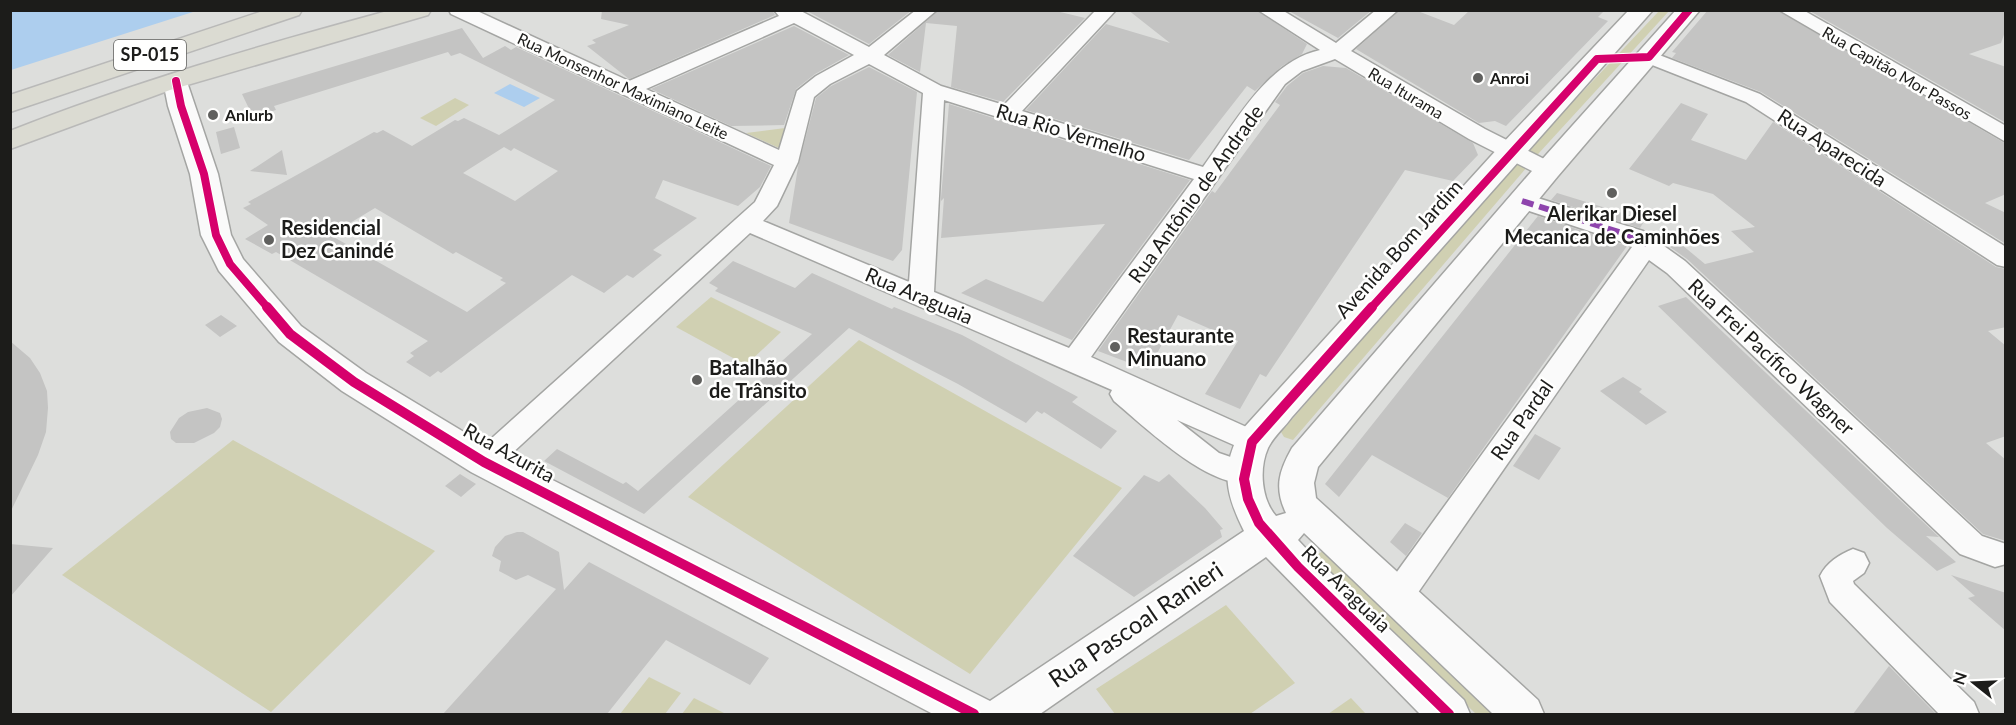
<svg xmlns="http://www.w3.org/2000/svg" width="2016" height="725" font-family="Lato,sans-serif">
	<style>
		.green { fill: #d0d0b2 }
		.water { fill: #adceee }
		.building { fill: #c4c4c3; fill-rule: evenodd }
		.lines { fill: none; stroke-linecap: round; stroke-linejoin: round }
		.street-casing { stroke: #a4a5a3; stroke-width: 3 }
		.secondary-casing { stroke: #a4a5a3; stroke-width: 3 }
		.highway-casing { stroke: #b9b9b8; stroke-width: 3 }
		.street { fill: #fafafa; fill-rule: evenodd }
		.secondary { fill: #fafafa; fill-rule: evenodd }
		.highway { fill: #dbdbd2; fill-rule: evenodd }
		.quiet { stroke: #8e44ad; stroke-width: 6; stroke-dasharray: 12 6; stroke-linecap: butt }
		.cycleway-far1-casing { stroke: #fffffe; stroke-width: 10 }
		.cycleway-casing { stroke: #fffffe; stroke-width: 14 }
		.cycleway-far1 { stroke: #d6006c; stroke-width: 8 }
		.cycleway { stroke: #d6006c; stroke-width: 10 }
		.poi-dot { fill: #60605e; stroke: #fffffe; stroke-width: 2 }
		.labels { text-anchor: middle; stroke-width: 5; stroke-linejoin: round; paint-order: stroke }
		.far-street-label { font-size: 16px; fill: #1c1c1a; stroke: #fffffe }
		.far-poi-label { font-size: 16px; font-weight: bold; fill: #1c1c1a; stroke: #fffffe; text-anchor: start }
		.shield { fill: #fffffe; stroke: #60605e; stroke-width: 1.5 }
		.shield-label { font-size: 18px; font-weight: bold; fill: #1c1c1a }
		.street-label { font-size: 20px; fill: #1c1c1a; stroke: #fffffe }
		.poi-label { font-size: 20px; font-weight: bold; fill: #1c1c1a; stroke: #fffffe; text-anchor: start }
		.near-street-label { font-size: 24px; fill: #1c1c1a; stroke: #fffffe }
	</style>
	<rect width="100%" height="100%" fill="#dddedc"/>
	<path class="green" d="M1659,11h10l-130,142 -246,287 -9,-3 -3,-5 240,-275z
		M455,98l14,7 -33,21 -16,-8z
		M785,128l-6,20 -33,-15z
		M711,297l70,35 -35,33 -70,-38z
		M859,340l263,148 -152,186 -282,-177z
		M233,440l202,111 -164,161 -209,-137z
		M1323,551l172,163h-19l-163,-157z
		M1226,605l69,78 -45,31h-135l-19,-25z
		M649,677l32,16 -16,21h-45z
		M694,698l32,16h-44z
		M1351,698l15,16h-38z"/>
	<path class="water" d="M16,10h180v1l-185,59v-58z
		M510,84l30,14 -16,9 -30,-14z"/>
	<path class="building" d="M602,10h170l3,5 -146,64 -42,-33 9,-3 -4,-3 37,-15 -28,-6z
		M805,10h107l-43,34z
		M939,10h113l33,8 -82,84 -52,-15 6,-61 -31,-3 -6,49 -32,-17z
		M1128,10h128l51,34 -5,10 -20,12 -27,25 -8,-5 -58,74 -163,-50 80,-86 64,19z
		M1287,10h85l-34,28z
		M1400,10h15l39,15 16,-15h135l-7,7 10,4 -102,105 -11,-5 -16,2 -123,-74z
		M1708,10h69l229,134v50l-21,9 21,10v31l-245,-152 -89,-34 4,-5 -4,-1z
		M1808,10h198v19l-5,14 -32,11 37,13v56z
		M794,26l55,29 -34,19 -19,15 -12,36 -53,1 -80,-37z
		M462,28l21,30 22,-12 6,4 5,-3 255,119 -11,21 -22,19 -75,-26 -8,18 42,20 -44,32 9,5 -29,23 -6,-3 -23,18 -32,-18 -131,98 -3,-2 -8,6 -24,-15 8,-6 -4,-3 18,-12 -152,-89 -4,2 -27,-15 23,-14 -25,-17 8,-4 -3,-2 126,-70 3,1 6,-3 29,16 43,-26 3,1 6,-3 35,17 56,-35 -95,-47 -9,3 -3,-4 -174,54 2,4 -23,7 -11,-23zM504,147l7,4 3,-3 44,23 -43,30 -52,-28zM375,208l78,46 3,-2 47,26 -3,2 6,3 -39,29 -137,-77z
		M1323,66l23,2 127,75 5,12 -25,26 -48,-11 -139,207 -6,-3 -20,35 -35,-15 33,-53 -60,-26 -30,55 -50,-19 114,-160 3,2 65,-88 -5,-3 12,-16 16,-13z
		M869,67l48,25 -15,158 -9,11 -104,-38 9,-56 18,-69 15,-12z
		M1681,103l27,11 -17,26 55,20 27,-38 223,145 10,2v58l-18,4 18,15v90l-20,7 20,17v81l-23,-7 -296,-275 -17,-12 6,-7 29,24 49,-12 -23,-21 24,-4 -42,-33 -40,-11 -4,3 -40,-17z
		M949,104l241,76 -118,160 -111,-47 25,-14 57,23 62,-78 -164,14 3,-40 -3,3v-3z
		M234,127l6,21 -19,6 -5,-22z
		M282,150l5,25 -37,-4z
		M1557,193l88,27 -5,8 -89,-28z
		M1538,216l89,30 -179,252 -76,-43 -33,42 -14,-13z
		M733,261l62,27 17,-15 80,36 2,-2 68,28 116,62 -6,5 45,29 -16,18 -57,-37 -2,2 -5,-3 -11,12 -68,-39 -109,-56 -205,186 -100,-53 13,-12 66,35 3,-2 12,9 174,-157 -97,-43 3,-3 -9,-5z
		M1686,297l253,240 -13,-1 30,26 -19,9 -50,-43 -229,-222z
		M221,315l16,11 -17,11 -15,-12z
		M10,341l20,17 10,15 7,18 1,17 -2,24 -8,23 -28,58z
		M1623,377l19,12 -3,3 28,20 -21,13 -46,-34z
		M207,408l13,5 2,6 -2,8 -6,6 -20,10h-18l-5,-4 -1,-7 9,-14 9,-6z
		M1535,434l26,14 -22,32 -26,-14z
		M460,474l16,10 -15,13 -16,-11z
		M1169,474l36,34 18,21 -3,1 2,7 -88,60 -61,-41 71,-81 15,7z
		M1405,523l17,10 -16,23 -16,-14z
		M517,532h6l36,20 5,38 25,-28 180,96 -19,27 -84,-45 -59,74h-164l113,-125 -28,-14 -12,5 -17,-9 2,-10 -9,-5 3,-9 10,-11z
		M10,544l43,4 -43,49z
		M1951,575l55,18v38l-38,-33 7,-2z
		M1889,666l47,48h-83z"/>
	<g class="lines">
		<g class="street-casing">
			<path id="street" d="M449,10h26l154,71 150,-65 -5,-6h25l70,37 47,-37h21l-53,45 57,31 63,19 92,-95h20l-94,101 181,56c31,-42 63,-105 117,-117l-62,-40h24l54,33 40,-33h22l-47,41 134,78 71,36 3,5 -3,5h-16l-71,-36 -134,-80 -33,12 -17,13 -194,273 171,77 4,8 -4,8 -10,3 -75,-33 42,33 35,12 5,8 -5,8c-39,14 -110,-55 -140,-80l-4,-7 2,-4 -362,-157 -256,237 -10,4 -10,-4 -5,-8 5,-8 281,-252 19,-37 -323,-151zM794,23l60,32 -38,21 -19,15 -18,59 -133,-61zM869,64l54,29 -14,189 -146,-61 14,-15 21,-44 16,-65 16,-13zM944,100l250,79 -125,169 -135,-56z
				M1779,10h24l203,116v16z
				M1649,51l111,43 246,153v20l-9,-2 -251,-163 -104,-41 -3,-4 3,-4z
				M1522,193l121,38 42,30 297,275 24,8v20l-11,3 -35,-13 -293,-281 -18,-13 -241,347 -11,4 -11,-4 -5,-10 5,-10 246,-340 -7,-4 -111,-37 -4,-5 4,-5z
				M1853,549l11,4 5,10 -5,10 -11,8 1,3 120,118 5,12h-40l-109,-112 -10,-26c7,-14 19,-21 33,-27z"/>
		</g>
		<g class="secondary-casing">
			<path id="secondary" d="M1629,10h24l-361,407c-7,10 -19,20 -24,31 -9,20 -7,51 8,68l10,-3c-12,-25 -7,-42 6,-65l246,-284 138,-154h24l-142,166 -240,291 -4,16 2,15 222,202 6,14h-51l-189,-181 -6,7 14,15 152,145 6,14h-50l-154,-157 -226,157h-107l-462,-242 -129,-81 -63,-49 -60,-71 -18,-36 -11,-61 -22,-68 -5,-25 4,-5 9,-3 9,3 33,98 13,61 12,24 58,67 65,47 131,79 493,249 254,-170c-18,-36 -24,-61 -4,-99l260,-286z"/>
		</g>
		<g class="highway-casing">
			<path id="highway" d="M266,10h36l-3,5 -289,97v-17z
				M391,10h40l-3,5 -258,75 -160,59v-18c124,-49 252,-86 381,-121z"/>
		</g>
		<use href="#street" class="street"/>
		<use href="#secondary" class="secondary"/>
		<use href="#highway" class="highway"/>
		<path class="quiet" d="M1522,201l112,36 13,7"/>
		<g class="cycleway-far1-casing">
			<path id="cycleway-far1" d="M176,81l5,25 23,68 12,61 14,29 38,44
				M1371,308l226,-249 52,-2 40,-47"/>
		</g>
		<g class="cycleway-casing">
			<path id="cycleway" d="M267,307l23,27 64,48 130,80 490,252
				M1372,307l-120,135 -8,37 4,20 11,24 39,44 151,147"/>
		</g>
		<use href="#cycleway-far1" class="cycleway-far1"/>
		<use href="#cycleway" class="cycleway"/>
	</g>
	<g class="poi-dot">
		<circle cx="1478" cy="78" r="6"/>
		<circle cx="213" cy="115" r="6"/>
		<circle cx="1612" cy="193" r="6"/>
		<circle cx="269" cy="240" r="6"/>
		<circle cx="1115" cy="347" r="6"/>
		<circle cx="697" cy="380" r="6"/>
	</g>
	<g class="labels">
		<g class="far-street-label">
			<text transform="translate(1897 73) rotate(30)" y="6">Rua Capitão Mor Passos</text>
			<text transform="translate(623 86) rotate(25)" y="6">Rua Monsenhor Maximiano Leite</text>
			<text transform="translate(1406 93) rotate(31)" y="6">Rua Iturama</text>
		</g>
		<g class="far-poi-label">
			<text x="1490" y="84">Anroi</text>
			<text x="225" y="121">Anlurb</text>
		</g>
		<rect class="shield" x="114" y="40" width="72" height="30" rx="4.5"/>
		<g class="shield-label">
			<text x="150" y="61">SP-015</text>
		</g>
		<g class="street-label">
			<text transform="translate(1071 133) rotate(17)" y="7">Rua Rio Vermelho</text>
			<text transform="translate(1832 148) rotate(33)" y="7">Rua Aparecida</text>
			<text transform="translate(1196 194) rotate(-54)" y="7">Rua Antônio de Andrade</text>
			<text transform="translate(1399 249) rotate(-48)" y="7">Avenida Bom Jardim</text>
			<text transform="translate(919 296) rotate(23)" y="7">Rua Araguaia</text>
			<text transform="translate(1771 357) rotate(43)" y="7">Rua Frei Pacífico Wagner</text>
			<text transform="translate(1522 420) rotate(-55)" y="7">Rua Pardal</text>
			<text transform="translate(509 453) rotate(29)" y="7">Rua Azurita</text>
			<text transform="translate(1346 589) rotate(44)" y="7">Rua Araguaia</text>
		</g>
		<g class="poi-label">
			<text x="1612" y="221" text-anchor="middle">Alerikar Diesel<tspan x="1612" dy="23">Mecanica de Caminhões</tspan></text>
			<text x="281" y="235">Residencial<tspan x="281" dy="23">Dez Canindé</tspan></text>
			<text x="1127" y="343">Restaurante<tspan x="1127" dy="23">Minuano</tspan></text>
			<text x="709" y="375">Batalhão<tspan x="709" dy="23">de Trânsito</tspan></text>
		</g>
		<g class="near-street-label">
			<text transform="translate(1136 625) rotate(-34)" y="8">Rua Pascoal Ranieri</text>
		</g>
	</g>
	<rect width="2016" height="725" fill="none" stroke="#1c1c1a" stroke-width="24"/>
	<g transform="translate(1974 683) rotate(288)" stroke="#fffffe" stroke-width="4.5" paint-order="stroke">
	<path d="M0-4.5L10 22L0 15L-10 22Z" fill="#1c1c1a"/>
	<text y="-9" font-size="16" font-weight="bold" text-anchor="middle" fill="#1c1c1a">N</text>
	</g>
</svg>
